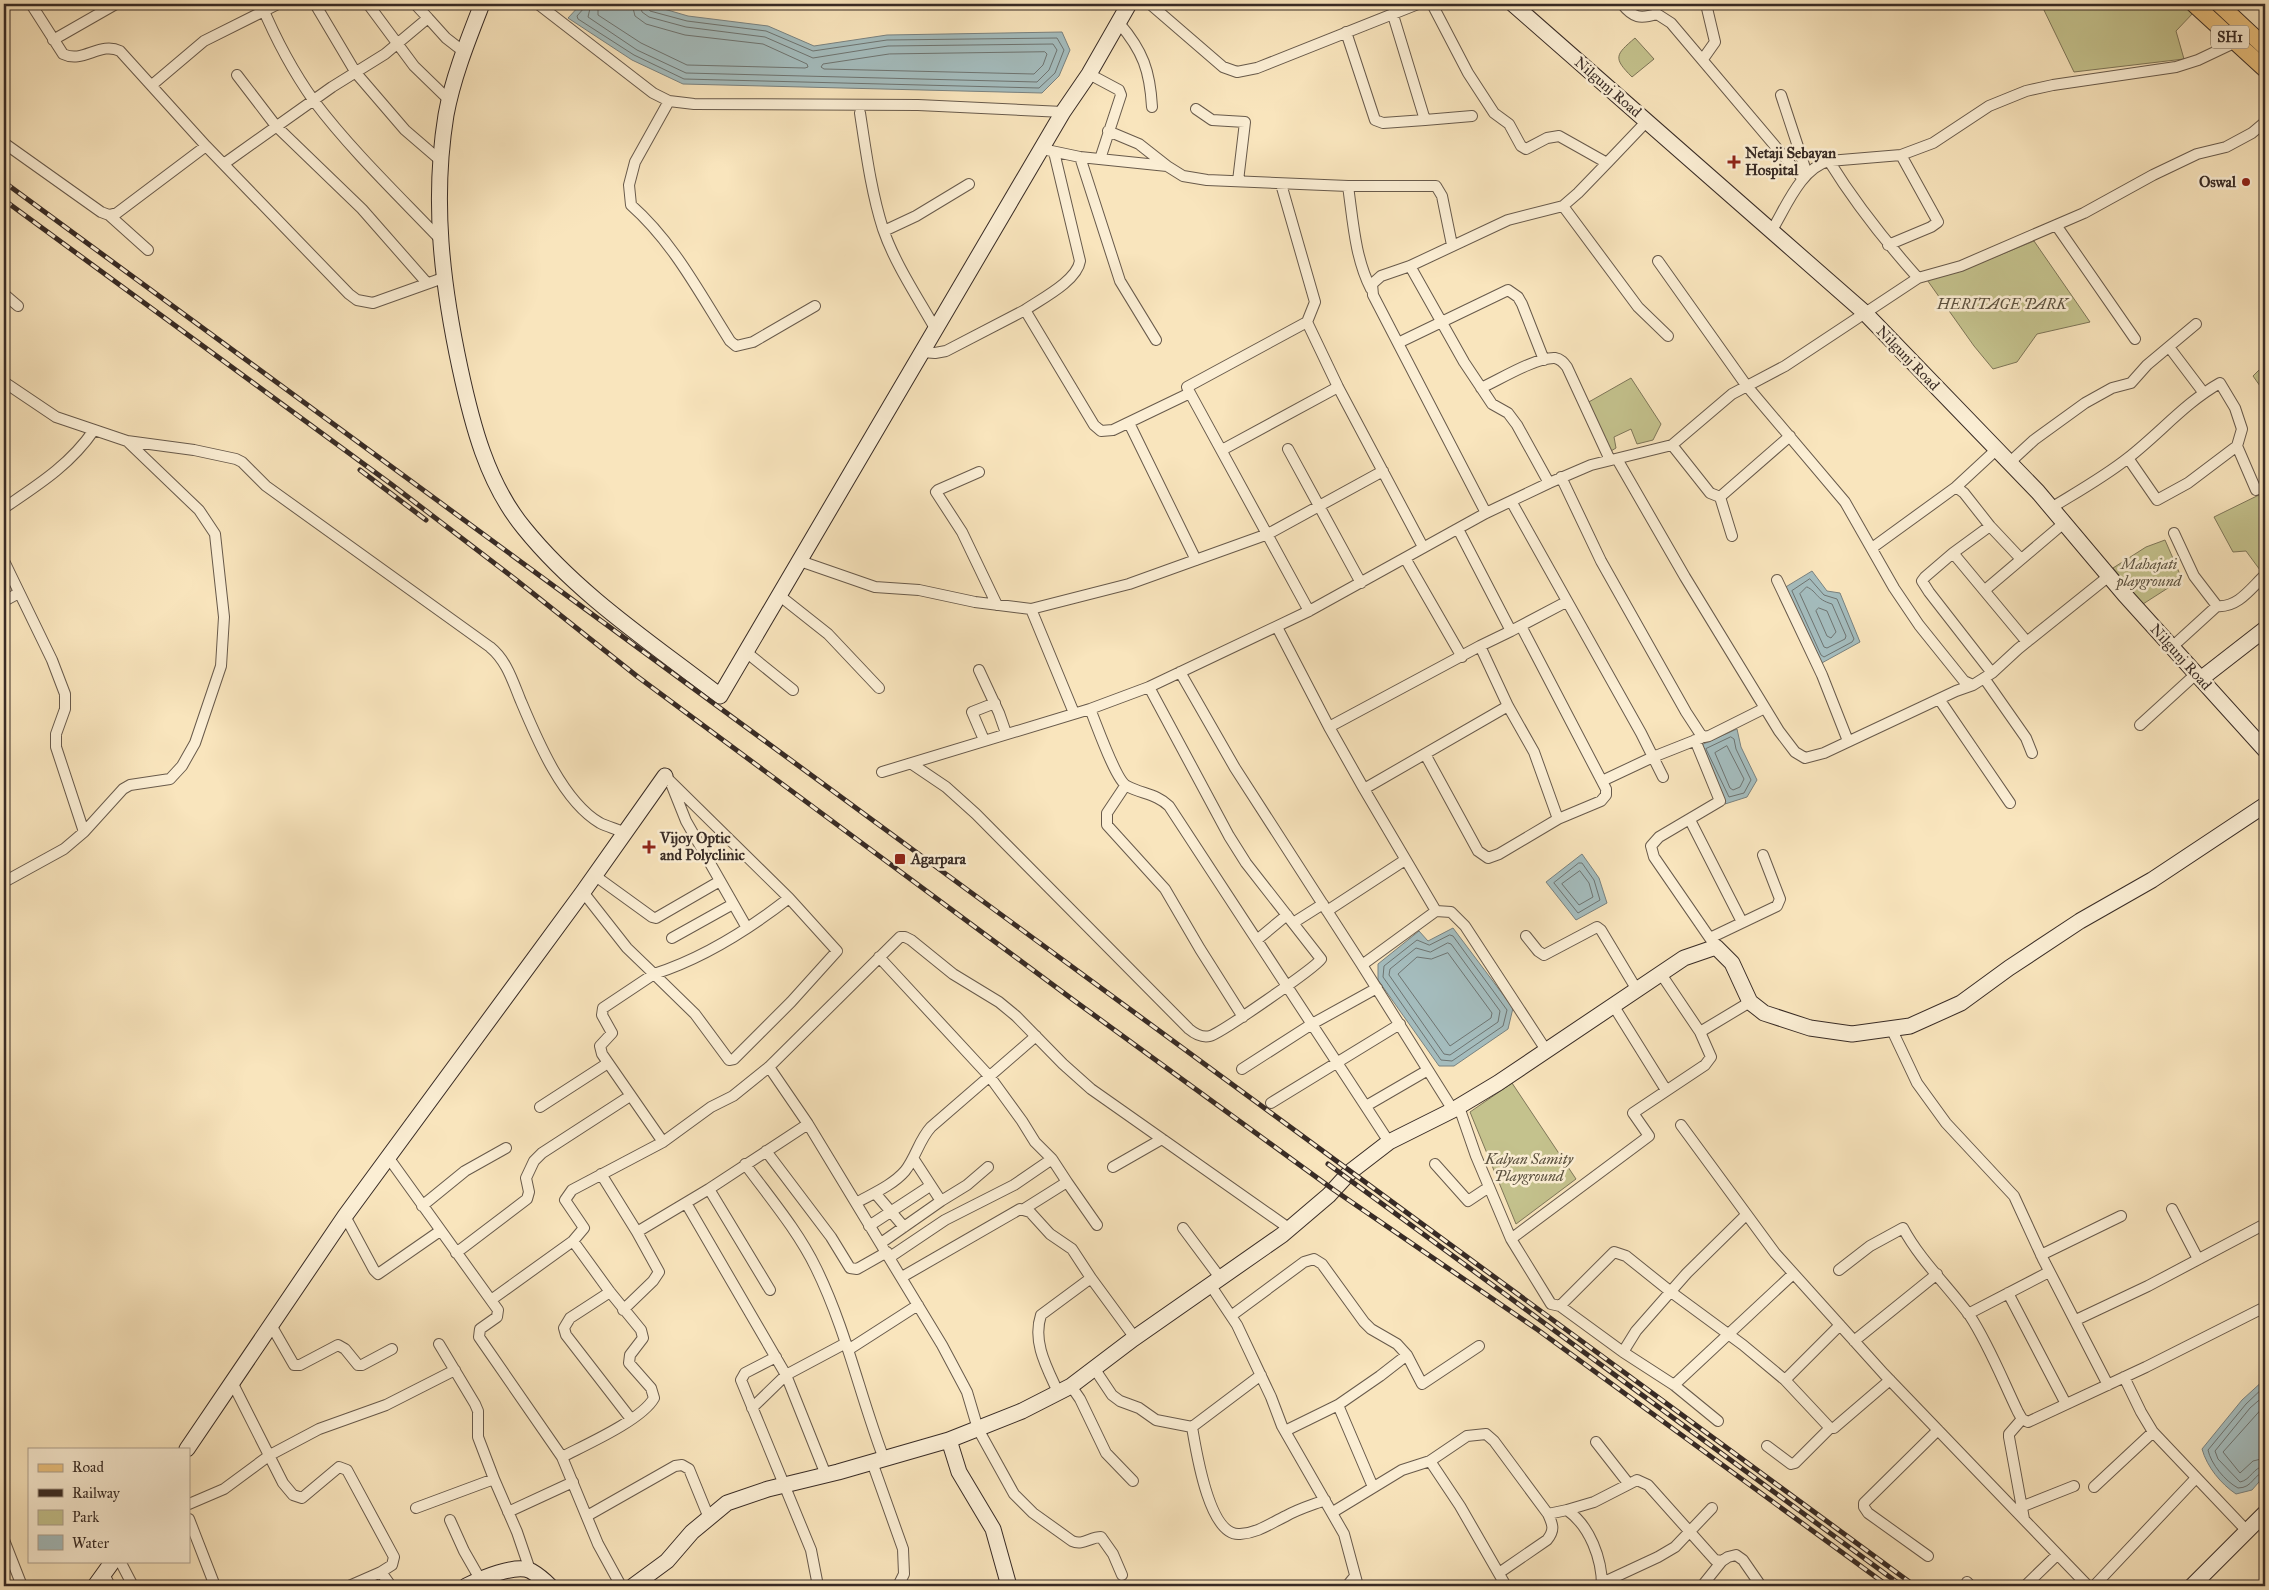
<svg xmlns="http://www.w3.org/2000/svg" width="2269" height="1590" font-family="'IM FELL Great Primer',serif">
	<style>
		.green { fill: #c4c28d; stroke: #7e7659 }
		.water { fill: #a4bcbd; stroke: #798280 }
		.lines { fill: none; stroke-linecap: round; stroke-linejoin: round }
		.shore { stroke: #6e7471; stroke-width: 1 }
		.street-casing { stroke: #685a4b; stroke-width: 12 }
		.secondary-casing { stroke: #382b25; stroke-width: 17 }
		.primary-casing { stroke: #382b25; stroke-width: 18 }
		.street { stroke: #fbeed4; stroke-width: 10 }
		.secondary { stroke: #fbeed4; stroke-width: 15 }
		.primary { stroke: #ecc27e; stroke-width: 16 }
		.rail-casing { stroke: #382b25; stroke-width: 5 }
		.rail { stroke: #fbeed4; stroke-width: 3; stroke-dasharray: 9; stroke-linecap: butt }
		.poi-dot { fill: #8f2418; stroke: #fbeed4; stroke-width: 2 }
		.labels { text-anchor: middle; stroke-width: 5; stroke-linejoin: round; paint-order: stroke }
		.shield { fill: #fbeed4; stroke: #72665a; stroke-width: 1 }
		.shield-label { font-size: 14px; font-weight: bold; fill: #382b25 }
		.street-label { font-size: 15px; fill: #382b25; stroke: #fbeed4 }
		.poi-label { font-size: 15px; font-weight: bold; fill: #382b25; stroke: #fbeed4; text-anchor: start }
		.park-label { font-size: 15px; font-style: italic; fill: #5b513f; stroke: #fbeed4 }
	</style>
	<rect width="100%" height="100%" fill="#f9e5bd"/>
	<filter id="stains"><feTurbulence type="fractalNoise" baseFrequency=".004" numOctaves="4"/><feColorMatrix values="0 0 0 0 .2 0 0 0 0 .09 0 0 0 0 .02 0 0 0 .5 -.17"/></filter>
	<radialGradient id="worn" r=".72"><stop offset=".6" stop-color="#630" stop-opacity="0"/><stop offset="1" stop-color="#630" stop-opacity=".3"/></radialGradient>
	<path class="green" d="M2041,4h144l9,8 -18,19 8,28 -110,13z
		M1635,38l19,21 -22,18c-19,-19 -17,-22 3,-39z
		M2034,241l56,81 -53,12 -20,28 -24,7 -19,-23 -49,-69 36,-6z
		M2265,364v29l-12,-17z
		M1631,378l30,46 -8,16 -16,4 -6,-15 -17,8 2,11 -5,3 -24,-48z
		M2265,492v75l-5,3 -14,-19 -13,1 -19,-35z
		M2165,540l17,39 -39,25 -30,-36 33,-21z
		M1512,1083l64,96 -60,45 -46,-112z"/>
	<path class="water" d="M581,4h66l41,12 80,10 46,20 73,-11 175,-3 8,18 -11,26 -17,17 -359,-9 -51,-24 -64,-42z
		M1812,571l15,20 13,2 20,49 -40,22 -36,-76z
		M1737,729l4,18 16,33 -10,17 -22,7 -26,-58z
		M1582,854l17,24 8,25 -31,17 -30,-38z
		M1453,928l60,80 -5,21 -54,37h-15l-61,-86v-16l41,-33 9,10z
		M2265,1379v96l-13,15 -16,4c-15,-10 -29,-27 -34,-45l40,-49z"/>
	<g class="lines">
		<path class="shore" d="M585,4l-1,4 -7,8 1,3 56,36 50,24 355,9 16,-15 9,-23 -7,-12 -170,2 -74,11 -47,-20 -79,-10 -37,-10 -4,-7
			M591,4l-3,13 49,33 49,23 351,9 12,-12 8,-20 -4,-6 -165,2 -75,12 -48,-21 -79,-10 -37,-10 -7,-5 -2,-8
			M598,4v11l43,28 46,22 118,3 3,-1 -1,-3 -44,-20 -78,-9 -39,-11 -11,-8 -3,-12
			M1045,52l2,2 -4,11 -9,9 -210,-5 -3,-2 2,-3 66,-10z
			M1810,579l14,16 13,4 17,40 -2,3 -28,15 -3,-2 -29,-64z
			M1807,587c11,5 8,12 25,17l14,32 -1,3 -18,9 -3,-1 -24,-53z
			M1819,608l8,3 9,21 -5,6 -4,-2 -11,-25z
			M1731,737l3,2 2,10 15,31 -7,13 -15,4 -23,-48z
			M1727,746l17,33 -4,8 -7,3 -3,-2 -15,-35z
			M1579,863h3l12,17 6,20 -22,13 -24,-30z
			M1580,871l9,12 4,14 -14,8 -17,-21z
			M1450,935l3,1 54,74 -4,16 -51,35 -11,-1 -58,-83 1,-11 33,-26 12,5z
			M1448,943l3,1 49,67 -2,11 -48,33 -6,-1 -55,-79 1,-6 26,-21 14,4z
			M1448,953l44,60 -1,5 -41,28 -52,-72 19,-17 14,2z
			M2265,1386l-19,18 -38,46c3,14 17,31 30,38 15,0 15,-14 27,-16
			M2265,1395l-15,13 -35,43 3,8 22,23c11,-2 13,-15 25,-16
			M2265,1405l-42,47 17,21 13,-12 12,-3"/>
		<g class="street-casing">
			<path id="street" d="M31,4l32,50c20,10 37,-13 57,-3l86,95 143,148 8,6 16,3 70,-25
				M261,4c13,31 33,69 53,97 37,49 83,93 126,138
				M315,4l41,69 49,57 36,31
				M368,4l46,62 36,35
				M415,4l13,14
				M538,4l115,89 16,8 25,3 224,1 145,7
				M1150,4l73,63 14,5 20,-4 161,-64
				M1432,4l36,69 26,40 15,11 12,22 5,3 21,-11 12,-2 48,27 40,-42
				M1622,4c11,14 18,15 35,10l14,9 132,156
				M1119,23c24,28 31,48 33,84
				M1346,32l29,88 8,3 42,-3 -32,-105
				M53,40l63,-36
				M1703,59l12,-17 -9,-38
				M1089,74l30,16 2,5 -21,64
				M237,75l39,51 86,83 65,74
				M152,85l52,-44 74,-37
				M1781,95l26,79
				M669,101l-34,61 -6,23 2,20c43,38 69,89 99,136l6,5 17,-4 62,-36
				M1196,109l16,11 33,2 -7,59
				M860,113c6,39 11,78 23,116 12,35 35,69 53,101
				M1425,120l47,-4
				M1108,131l31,13 28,22
				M4,143l97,69 8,3 8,-2 89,-67
				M1042,149l38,8 87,9 16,10 24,4 141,6h88l6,10 10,49
				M1080,157l40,124 36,59
				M225,163l107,-76 53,-33 43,-36 18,20 18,14
				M1348,186c5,35 7,72 23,103
				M1563,206l75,101 30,29
				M109,215l39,35
				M2056,225l79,114
				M1772,230c14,-23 29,-62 57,-69
				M884,231l32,-15 53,-32
				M1888,245l43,-18 7,-5 -37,-67
				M1658,261l88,124 99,117 49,86 25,37 45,56 9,4 19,-12 26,-24 91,-73
				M1410,266l54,96 28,42 16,9 9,12 32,58
				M1918,278c-33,-37 -63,-75 -89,-117l72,-6 32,-12 56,-37 37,-15 27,-6 123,-18 22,-7 38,-18
				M4,294l14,12
				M1025,310c16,-11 52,-29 55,-49l-26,-109
				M1307,322l31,65 85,160
				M1398,343l110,-53 10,7 4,7 22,56
				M2169,347l34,45
				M922,352l13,1 11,-2 79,-41 69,115 7,6 12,-1 77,-37 119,218
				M4,382l52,35 71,24 72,69 16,24 9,83 -3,49 -26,77 -13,23 -12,13 -40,6 -7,4 -39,43 -20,17 -60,33
				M1481,388c18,-8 55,-31 74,-30 6,1 9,5 12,9l43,93
				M1190,393l-3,-6 120,-65 8,-20 -34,-118
				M1129,423l67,137
				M127,441l67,9 42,9 6,3 24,24 224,161c16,13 22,32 30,52 16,38 42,102 80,124 8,4 17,6 25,10
				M1672,445l38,48 10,4 70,-61
				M2237,446l19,44
				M1288,449l73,134
				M1222,450l116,-63
				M1617,459l68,118 94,154 16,21 10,6 19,-5 132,-62 17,-6
				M2009,463l25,-23 51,-37 27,-15 19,-5 16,-18 49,-41
				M979,472l-41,18 -2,2 26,40 35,73
				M1561,477l40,84 85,151 15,23 3,2 5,-1 56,-28
				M1956,487l40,-37
				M1720,497l12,39
				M1511,501l130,232 22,44
				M4,508c34,-23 66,-43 90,-78
				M2051,508c26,-16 53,-31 77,-50 31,-24 58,-56 92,-75l15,25 7,21 -5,17 -49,37 -31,17 -29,-42
				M1486,513l-113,-218 -1,-11 9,-8 29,-10 98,-46 55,-14 15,-13 29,-30
				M1458,529l53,102 55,-29
				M2174,533l20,43 23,30c21,2 34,-18 48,-31
				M1872,548l84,-61 8,6 26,33
				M1953,553l37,-27 31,33
				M1405,558l57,99
				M4,561l48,99 13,34v15l-9,25v13l28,85
				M800,561l75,26 44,3 56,12 56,7 98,-25 139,-50 115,-63
				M1777,580l45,95 26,66
				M1985,590l79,-67
				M780,596l48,38 51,54
				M4,601l15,-8
				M1031,609l43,104
				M1277,627l52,100 151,-81
				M1511,631l-31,15 28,60 26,46 24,67
				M2172,647l45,-41
				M746,652l47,38
				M979,670l20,43 7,20
				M1180,672l55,96 127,197
				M1992,673l-63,-81 -7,-11 3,-4 28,-24 74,89
				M1984,678l42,60 6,15
				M1939,699l71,104
				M1090,709c6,14 26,72 37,77 15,8 30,8 42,20l220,336
				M2140,725l57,-52
				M1329,727l35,62 144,-83
				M984,740l-12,-28 23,-9
				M1695,740l25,61 -61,36 -8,9 3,11 62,90
				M1425,754l53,97 10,7 11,-4 59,-35 43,-18 5,-6v-6l-85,-163
				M912,764l34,23 30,27 213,215c6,5 13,9 21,7 11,-3 105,-68 111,-77l-75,-96 -17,-27 -80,-149
				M882,772l208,-63 59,-22 160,-76 177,-98 63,-30 42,-18 81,-20 60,-51 53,-28 133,-88 43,-12 123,-53 69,-38 44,-21 29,-7 26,-14 13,-11
				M665,776l124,122 48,53 -46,51 -57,57 -5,1 -34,-46 -41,-40c50,-16 94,-44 135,-76
				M1602,781l51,-24 48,-19
				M672,786l14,35 61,107
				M1125,786l-18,27v12l58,64 35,60 43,68
				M1364,789l72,122 15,1 14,14 81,124
				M1690,820l52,102
				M594,875l58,42 4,1 64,-37
				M583,892l44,56 27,26 -51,34 -1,7 10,18 -12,13 2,8 61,88
				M1327,911l78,-51
				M1436,911l-74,54 91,145
				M1293,923l30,-19
				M1526,936l12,15 6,4 53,-28 4,3 36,60
				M672,938l61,-34
				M1710,938l67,-32 3,-7 -17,-44
				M1258,939l29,-24
				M879,957l111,120 32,44 13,21 17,17 -38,26 -69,35 -55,37
				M1661,974l39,58 11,25 -6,8 -72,48 16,23 -138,103 40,65 9,2 54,-54 12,4 45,36 72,53 42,35 45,48h4l56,-48
				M1613,1005l53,85
				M1891,1028l26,55 29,40 68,73 29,63 65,126
				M1700,1032l50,-30
				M769,1067l39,57 134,221 25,47 11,37 36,65 19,19 39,28c11,5 18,-4 29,-4l12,17 9,21
				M1242,1069l70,-45 65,-36
				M1271,1103l129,-79
				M1366,1106l62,-36
				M540,1107l68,-44
				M1459,1107l17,49 35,83
				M1681,1125l94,128 109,121 204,212
				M766,1151l65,86 19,31 7,1 30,-17
				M388,1157l110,153 -1,7 -17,12 -1,8 83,120 36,87 23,42
				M913,1158l28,43 26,-16 21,-18
				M745,1164c25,34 53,67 71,104 30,61 44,128 68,191
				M1435,1164l33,37 21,-14
				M1113,1167l49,-28
				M601,1174l36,58 72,-43 99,-65
				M1067,1182l30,43
				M709,1189l61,101
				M875,1193l29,34
				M686,1203l100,172 40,100
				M856,1203c16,-9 37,-18 49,-32 11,-14 14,-31 26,-44l105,-91
				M422,1206l43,-35 41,-23
				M1024,1209l43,-27 -15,-23
				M2172,1209l26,50
				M345,1216l29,54 4,4 62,-43
				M869,1226l61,-40
				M1183,1228l38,51
				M881,1243l60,-42
				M456,1253l71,-54 2,-7 -3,-14 8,-17 8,-8 88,-57
				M2041,1255l80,-39
				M1839,1270l31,-24 33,-18c17,32 45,58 67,88 19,29 33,65 48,96l4,7 6,3 118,-55 119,-60
				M902,1277l118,-68 10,3 20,22 22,15 19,29 -50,37c-9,27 6,53 17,77
				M1091,1278l44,60
				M1211,1286l26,39 34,72 11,29 62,108 14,52
				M610,1292l-40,26 -6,10 2,7 65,84
				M2008,1293l58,111
				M491,1300l82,-59 11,-13 -19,-28 7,-10 91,-48 48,-35 22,-11 36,-29 131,-130h5l6,3 42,34 46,28 17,14 47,48 28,25 199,140
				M1560,1306l63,46
				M623,1310l30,-29 6,-9 -22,-40
				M1968,1314l81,-42
				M1231,1316l73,-54 10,-3 8,5 42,58 7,7 26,15 10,11
				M2076,1320l72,-34 117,-62
				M271,1325l23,40h6l38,-20 7,4 13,16h4l30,-16
				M1854,1341l83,-67
				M439,1344l36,60 3,7v26l16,42
				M848,1350l70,-45
				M776,1357l-31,16 -4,7 70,170 7,36
				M1094,1368l18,27 8,6 19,7 17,12 36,7
				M1261,1375l-69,52c4,23 17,110 48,107 18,-1 31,-11 46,-18 12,-7 26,-11 39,-16
				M2124,1377l17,35 12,20 94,99
				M1785,1380l55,-55
				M233,1384l50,99 10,12 9,3 37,-31 8,3 47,87 -2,8 -11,7 10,14
				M1674,1385l119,-111
				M1071,1386l9,13 26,54 27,28
				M1338,1405l35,82
				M752,1408l34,-33 60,-32
				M2022,1419l-13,15v3l15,82
				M1718,1421l-44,-36 -51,-33 13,-21 51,-58 59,-58
				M1285,1431l53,-26 42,-29 27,-21 15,29 57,-38
				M1596,1442l32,41
				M1767,1446l24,18 4,-1 35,-35
				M562,1457c23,-12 80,-37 92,-59l-3,-10 -22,-25 1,-8 13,-17 -2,-8 -31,-38 -37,-51
				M1430,1461l30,45 46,80
				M872,1462l31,87 1,25 -6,12
				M2094,1487l59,-55
				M189,1504l35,-15 46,-34 49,-26 67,-24 69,-35
				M2021,1507l53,-21
				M416,1508l78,-29 23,53 13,38
				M1567,1510l27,-8 43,-22 11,5 67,75 7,1 6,-4 8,-2 7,5 18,26
				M508,1512l65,-30
				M1333,1512l69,-42 28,-9 37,-25 19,-2 8,7 54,73 19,-4c23,16 35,49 35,76
				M587,1516l88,-50 7,-1 7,4 20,49
				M189,1519l26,67
				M450,1520l14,31 16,28
				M4,1540l18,46
				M1928,1556l-60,-43 -4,-6v-4l74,-73
				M120,1561l13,25
				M1499,1573l48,-33c8,-10 6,-15 1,-26
				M104,1574l6,12
				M1967,1582l4,4
				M1602,1583l56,-26 17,-10 37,-39
				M349,1586l32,-14
				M1347,1586l8,-10
				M1702,1586l20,-25
				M2025,1586l32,-31
				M2094,1586l102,-108"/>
		</g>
		<g class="secondary-casing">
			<path id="secondary" d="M482,4c-14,36 -29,73 -36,111 -14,86 -4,169 14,253 12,56 27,115 64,160 54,67 129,116 196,168l343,-584 26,-38 40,-70
				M1513,4l352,309 173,179 86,102 141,156
				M2202,678l63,-49
				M949,1440l10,32 34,57 16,57
				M187,1449l158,-233 238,-324 82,-116
				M95,1586l18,-25
				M466,1586c14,-7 50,-23 65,-15 7,4 14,10 19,15
				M633,1586l34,-25 25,-29 35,-29 41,-14 70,-17 111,-32 73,-29 49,-25 62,-47 149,-104 47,-40 21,-23 39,-30 64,-32 45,-27 186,-125 32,-11 16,16 18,39 14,11 46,15 42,6 58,-8 51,-23 48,-35 71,-47 72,-41 113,-75
				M2192,1586l73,-73"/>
		</g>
		<g class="primary-casing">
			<path id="primary" d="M2194,4l71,65
				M2219,4l46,43"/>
		</g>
		<use href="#street" class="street"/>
		<use href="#secondary" class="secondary"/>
		<use href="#primary" class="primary"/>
		<g class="rail-casing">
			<path id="rail" d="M4,182l1911,1404
				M4,200l387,284 124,95 123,98 434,322 262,191 204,140 350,256
				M360,470l66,50
				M1328,1164l574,422"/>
		</g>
		<use href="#rail" class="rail"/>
	</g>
	<g class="poi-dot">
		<path d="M1731.5 154.5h5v5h5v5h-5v5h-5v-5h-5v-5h5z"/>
		<circle cx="2246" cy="182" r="5"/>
		<path d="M646.5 839.5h5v5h5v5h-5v5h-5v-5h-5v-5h5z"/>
		<rect x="894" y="853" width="12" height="12" rx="2.5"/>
	</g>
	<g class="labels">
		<rect class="shield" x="2211" y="25.5" width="38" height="23" rx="4"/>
		<g class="shield-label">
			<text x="2230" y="42">SH1</text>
		</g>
		<g class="street-label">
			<text transform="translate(1608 87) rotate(41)" y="5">Nilgunj Road</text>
			<text transform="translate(1908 358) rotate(46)" y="5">Nilgunj Road</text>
			<text transform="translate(2181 657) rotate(48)" y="5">Nilgunj Road</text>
		</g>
		<g class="poi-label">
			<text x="1745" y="158">Netaji Sebayan<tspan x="1745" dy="17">Hospital</tspan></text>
			<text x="2236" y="187" text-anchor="end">Oswal</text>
			<text x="660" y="843">Vijoy Optic<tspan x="660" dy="17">and Polyclinic</tspan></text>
			<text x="911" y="864">Agarpara</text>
		</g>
		<g class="park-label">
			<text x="2002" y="309">HERITAGE PARK</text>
			<text x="2149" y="569">Mahajati<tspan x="2149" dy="17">playground</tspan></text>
			<text x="1529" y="1164">Kalyan Samity<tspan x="1529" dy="17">Playground</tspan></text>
		</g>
	</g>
	<rect width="2269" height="1590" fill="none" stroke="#f9e5bd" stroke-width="20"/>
	<rect x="5" y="5" width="2259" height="1580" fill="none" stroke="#382b25" stroke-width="2.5"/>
	<rect x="10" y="10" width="2249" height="1570" fill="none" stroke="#382b25"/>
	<rect x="28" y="1448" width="162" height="115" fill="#fbeed4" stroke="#ada08e"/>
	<rect x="38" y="1464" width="25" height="8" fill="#ecc27e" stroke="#ada08e"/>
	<text x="72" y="1472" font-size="15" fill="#382b25">Road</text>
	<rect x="38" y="1489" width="25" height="8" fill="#382b25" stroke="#ada08e"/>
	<text x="72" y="1498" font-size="15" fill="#382b25">Railway</text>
	<rect x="38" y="1510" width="25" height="15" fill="#c4c28d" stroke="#ada08e"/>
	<text x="72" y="1522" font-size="15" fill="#382b25">Park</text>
	<rect x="38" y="1535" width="25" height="15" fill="#a4bcbd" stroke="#ada08e"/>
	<text x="72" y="1548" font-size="15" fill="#382b25">Water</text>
	<rect width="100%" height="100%" filter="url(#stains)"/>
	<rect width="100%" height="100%" fill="url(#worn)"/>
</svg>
